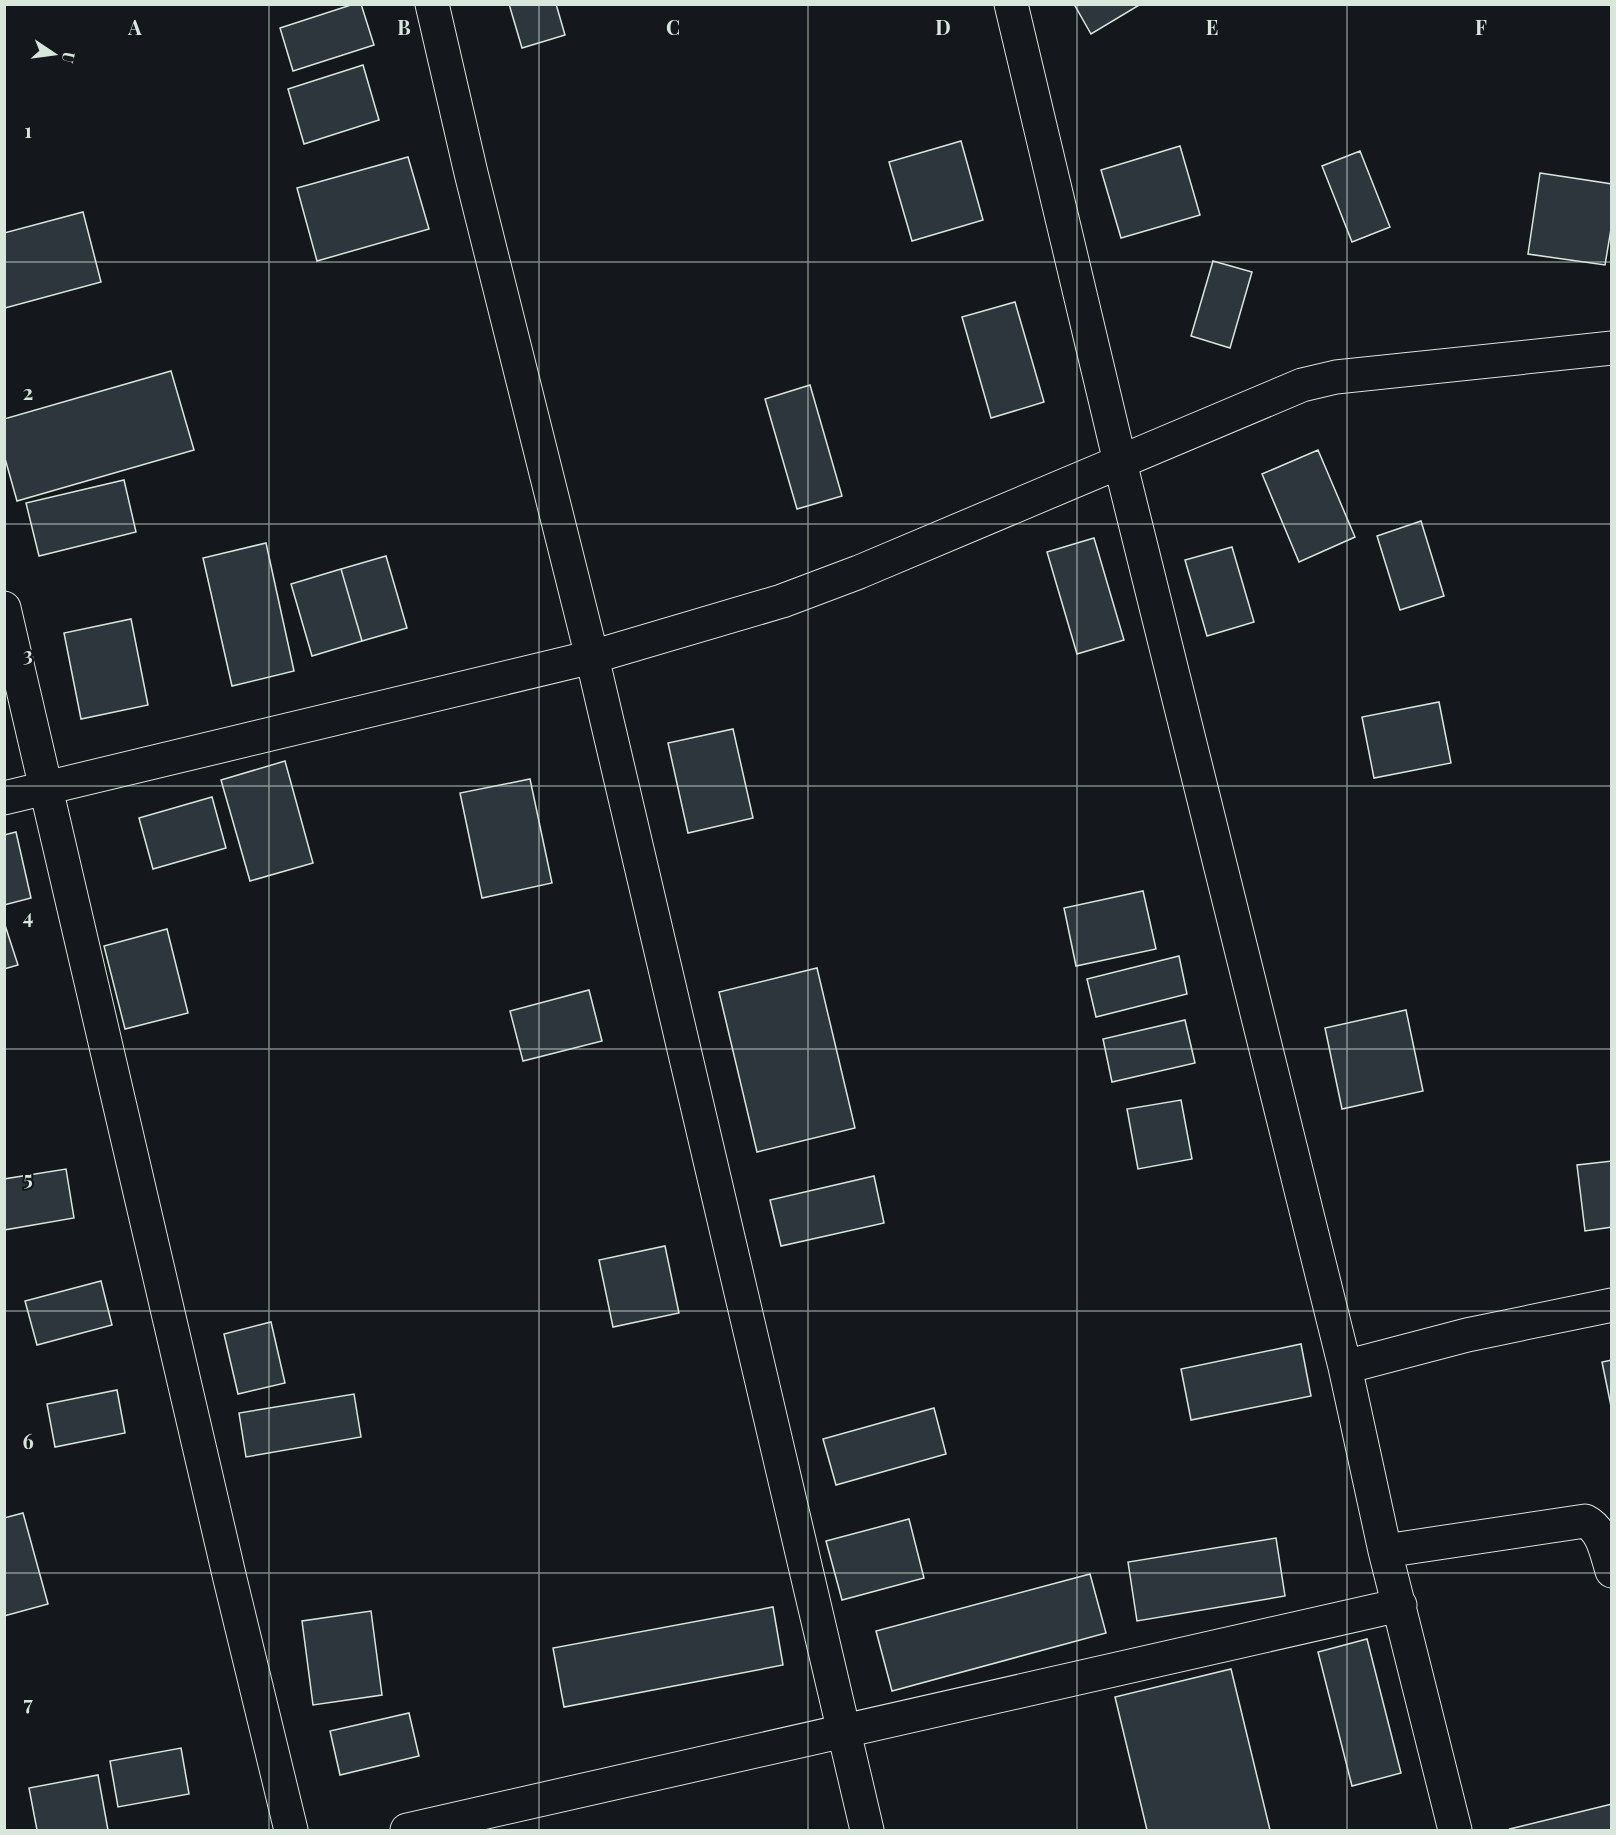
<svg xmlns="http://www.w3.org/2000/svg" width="1616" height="1835" font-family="'Playfair Display',serif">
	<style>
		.building { fill: #2c363c; stroke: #d8e6dc; stroke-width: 1.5 }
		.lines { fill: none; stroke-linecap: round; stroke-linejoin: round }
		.minor-casing { stroke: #d8e6dc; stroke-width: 35 }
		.minor { stroke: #14181c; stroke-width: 33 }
		.grid { fill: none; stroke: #d8e6dc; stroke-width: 1.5; stroke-opacity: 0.55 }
		.grid-label { font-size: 20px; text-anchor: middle; font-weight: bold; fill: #d8e6dc; stroke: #14181c; stroke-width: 4.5; stroke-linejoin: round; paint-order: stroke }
	</style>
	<rect width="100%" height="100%" fill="#14181c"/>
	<path class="building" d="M354,4h7l13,41 -81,26 -13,-43z
		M509,4h47l9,31 -43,13z
		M1074,4h67l-50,30z
		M363,65l16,55 -75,24 -16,-55z
		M961,141l22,79 -71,21 -23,-79z
		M1180,146l20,69 -79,23 -20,-68z
		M1360,151l30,76 -38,15 -30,-76z
		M408,157l21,72 -112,32 -20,-73z
		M1540,173l72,11v39l-7,42 -77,-11z
		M83,212l18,70 -96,26 -1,-75z
		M1213,261l39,11 -22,76 -39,-12z
		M1015,302l29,100 -53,16 -29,-101z
		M171,371l23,79 -177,51 -13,-46v-36z
		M810,385l32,111 -45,13 -32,-110z
		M1318,450l37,87 -56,25 -37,-88z
		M124,480l12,52 -97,24 -13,-53z
		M1421,521l23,75 -44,14 -23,-74z
		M1094,538l30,102 -47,14 -30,-102z
		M266,543l28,128 -62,15 -29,-128z
		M1232,547l22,75 -47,14 -22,-76z
		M386,556l21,72 -45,13 -21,-72z
		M341,569l21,72 -50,15 -21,-72z
		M131,619l17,86 -67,14 -17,-86z
		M1439,702l12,61 -77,15 -12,-61z
		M733,729l20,89 -65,15 -20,-90z
		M285,761l28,102 -63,18 -29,-101z
		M530,779l22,104 -70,15 -22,-105z
		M212,797l14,51 -73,21 -14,-51z
		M16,832l15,66 -27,7v-70z
		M1143,891l13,58 -80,17 -12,-58z
		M4,922l14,43 -14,4z
		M167,929l21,84 -63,16 -21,-83z
		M1179,956l8,38 -91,23 -9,-38z
		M817,968l38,160 -98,24 -38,-160z
		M589,990l13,51 -79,20 -13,-50z
		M1406,1010l17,81 -81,18 -17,-81z
		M1185,1020l10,43 -83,19 -9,-43z
		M1181,1100l11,59 -54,10 -11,-60z
		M1612,1161v66l-27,4 -8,-66z
		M66,1169l8,49 -70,12v-51z
		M874,1176l10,47 -103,23 -11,-46z
		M665,1246l14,67 -66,14 -14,-67z
		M101,1281l11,44 -75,20 -12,-44z
		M271,1322l14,61 -47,11 -14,-60z
		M1301,1344l10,52 -120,24 -10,-51z
		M1612,1360v51l-10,-49z
		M117,1390l8,43 -70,14 -8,-43z
		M354,1394l7,43 -115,20 -7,-44z
		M934,1408l12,46 -110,31 -13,-46z
		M23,1513l25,91 -44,12v-98z
		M909,1519l15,59 -82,22 -16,-59z
		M1276,1538l9,58 -148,25 -9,-59z
		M1090,1574l16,59 -214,58 -16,-60z
		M773,1607l10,58 -219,42 -11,-59z
		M371,1611l11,84 -69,10 -11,-84z
		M1367,1639l34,134 -49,13 -34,-134z
		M1231,1669l39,161h-123l-32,-133z
		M409,1713l10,43 -79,19 -10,-44z
		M181,1748l8,46 -71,13 -8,-46z
		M98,1775l10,55h-71l-8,-42z
		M1612,1804v26h-101l-1,-1z"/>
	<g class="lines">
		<g class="minor-casing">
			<path id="minor" d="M432,4l39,169 121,484 275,1173
				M1011,4l109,458 225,905 40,184 70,279
				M4,608l226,971 61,251
				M4,798l588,-141 190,-56 77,-29 443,-187 34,-8 276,-29
				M1345,1367l122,-32 145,-30
				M1385,1551l200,-30c18,9 21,31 27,50
				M407,1830l993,-225"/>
		</g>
		<use href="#minor" class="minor"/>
	</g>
	<path class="grid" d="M269,4v1826M539,4v1826M808,4v1826M1077,4v1826M1347,4v1826M4,262h1608M4,524h1608M4,786h1608M4,1049h1608M4,1311h1608M4,1573h1608"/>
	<g class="grid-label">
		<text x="135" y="35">A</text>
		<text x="404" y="35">B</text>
		<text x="673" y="35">C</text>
		<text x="943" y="35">D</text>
		<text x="1212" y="35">E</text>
		<text x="1481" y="35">F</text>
		<text x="28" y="138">1</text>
		<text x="28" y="400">2</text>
		<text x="28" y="662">3</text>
		<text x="28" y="924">4</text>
		<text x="28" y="1186">5</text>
		<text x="28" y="1449">6</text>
		<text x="28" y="1711">7</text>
	</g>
	<rect width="1616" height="1835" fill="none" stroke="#d8e6dc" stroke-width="12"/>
	<g transform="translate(54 54) rotate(103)" stroke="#14181c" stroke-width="4.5" paint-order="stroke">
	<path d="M0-4.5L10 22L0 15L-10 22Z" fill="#d8e6dc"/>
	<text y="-9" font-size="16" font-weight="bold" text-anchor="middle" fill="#d8e6dc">U</text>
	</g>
</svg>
